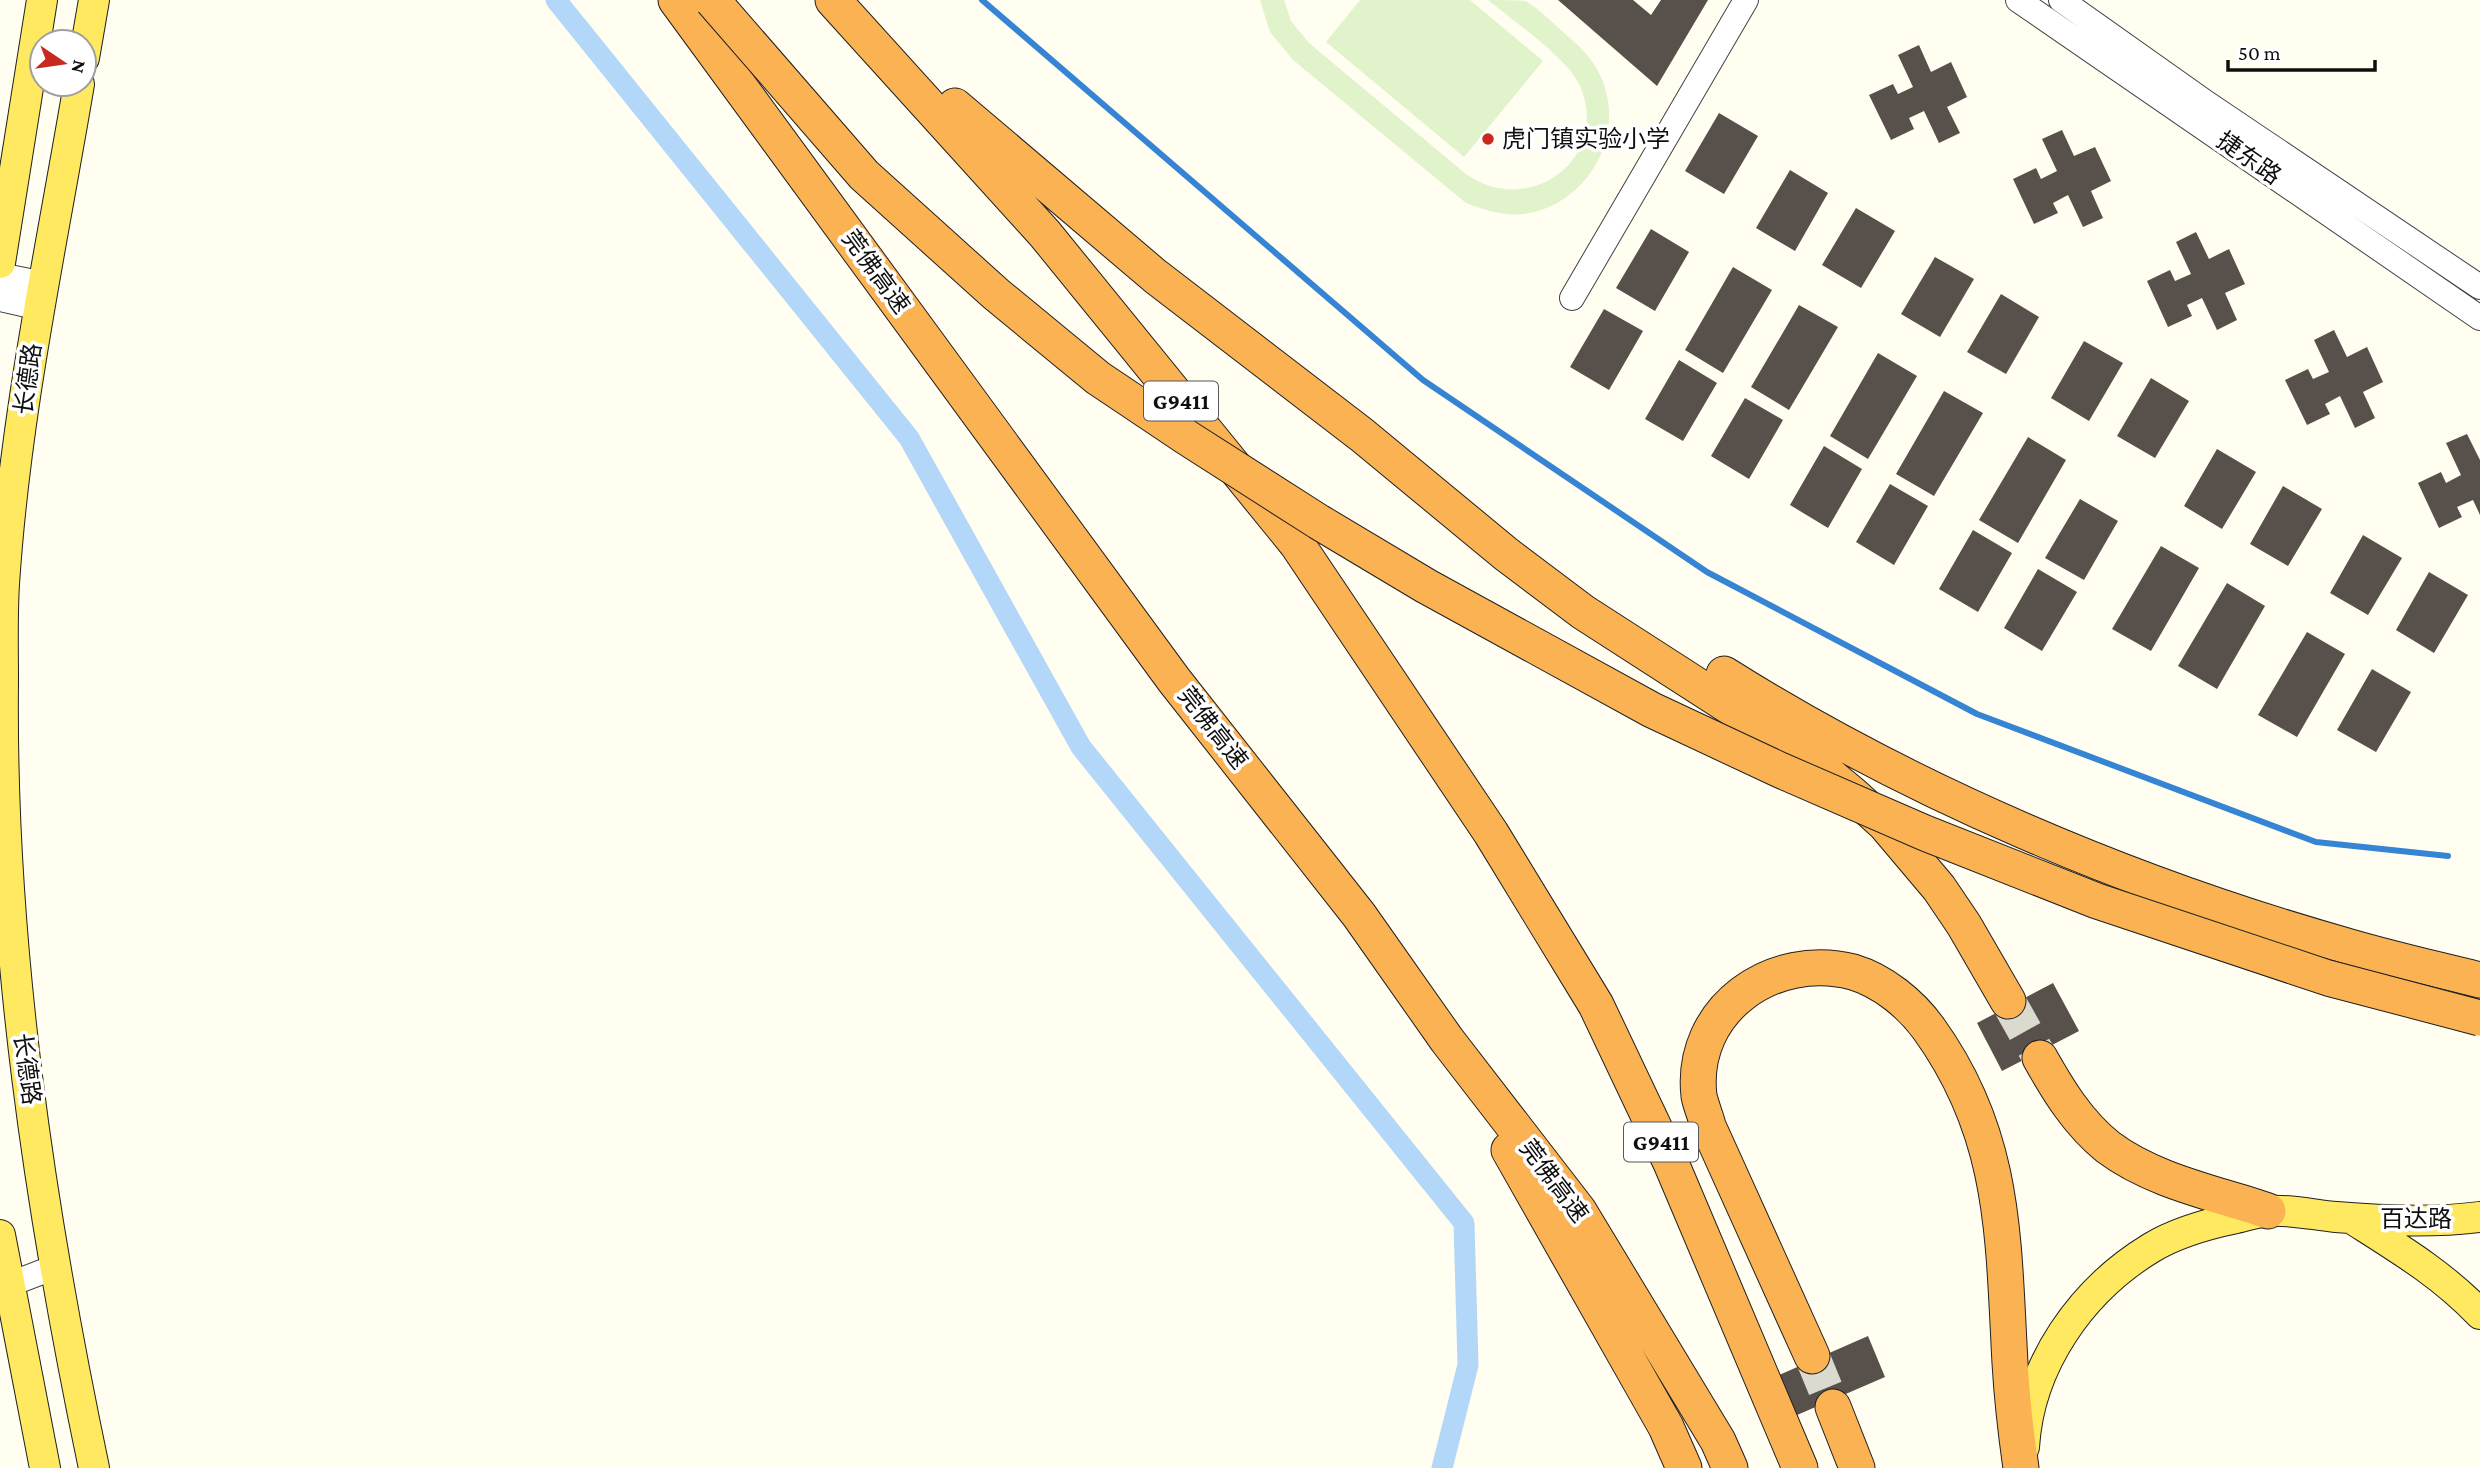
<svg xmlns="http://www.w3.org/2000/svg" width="2480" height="1468" font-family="'Crimson Pro','Noto Sans SC',serif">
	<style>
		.pitch { fill: #e0f3ca }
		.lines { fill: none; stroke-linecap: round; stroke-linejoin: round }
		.stream { stroke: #3684d4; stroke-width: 6 }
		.canal { stroke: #b3d7f9; stroke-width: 21 }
		.building { fill: #58514b }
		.highway-tunnel { stroke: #dbdacf; stroke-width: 35; stroke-dasharray: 35 18; stroke-linecap: butt }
		.minor-casing { stroke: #424242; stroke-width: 26 }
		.major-casing { stroke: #202020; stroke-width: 32 }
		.highway-casing { stroke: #202020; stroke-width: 37 }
		.minor { stroke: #fff; stroke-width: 24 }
		.major { stroke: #ffe961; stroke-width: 30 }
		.highway { stroke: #fbb253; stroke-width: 35 }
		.highway-bridge-casing { stroke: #202020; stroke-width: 37; stroke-linecap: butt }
		.highway-bridge { stroke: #fbb253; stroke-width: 35 }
		.poi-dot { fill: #c7291f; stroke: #fff; stroke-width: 2.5 }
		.labels { text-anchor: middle; stroke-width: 7; stroke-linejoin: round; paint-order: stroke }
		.shield { fill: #fff; stroke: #575757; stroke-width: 2 }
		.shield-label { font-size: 23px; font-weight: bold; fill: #0f0f0f }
		.poi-label { font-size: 24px; fill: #0f0f0f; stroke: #fff; text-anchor: start }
		.street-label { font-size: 24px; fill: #0f0f0f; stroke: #fff }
	</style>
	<rect width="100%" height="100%" fill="#fffef1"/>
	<path class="pitch" d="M1260,0h24l7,21 18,22 157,131c65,46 147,-18 113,-90 -14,-28 -66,-63 -91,-84 10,0 28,0 37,1 11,5 28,22 38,31 13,11 27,23 35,39 32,60 -9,134 -74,143 -21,2 -40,-4 -58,-11l-173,-143 -23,-28z
		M1360,0h110l73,61 -79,96 -138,-115z"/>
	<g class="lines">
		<path class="stream" d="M982,0l441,380 284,192 270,142 339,128 132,14"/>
		<path class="canal" d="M556,0l353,438 172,309 383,476 4,142 -26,103"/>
	</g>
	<path class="building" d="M1558,0h75l18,15 10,-15h47l-51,86z
		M1919,45l12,27 20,-10 16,35 -20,10 13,26 -21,10 -15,-32 -15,7 5,11 -23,11 -22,-45 24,-11 5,10 15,-7 -15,-32z
		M1719,113l39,23 -34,58 -39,-23z
		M2062,130l12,26 21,-9 16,34 -20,10 12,27 -20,9 -15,-32 -15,8 5,10 -24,11 -21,-45 23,-11 5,11 16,-8 -15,-32z
		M1790,170l38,23 -33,58 -39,-23z
		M1856,208l39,23 -34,57 -39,-23z
		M1651,229l38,23 -34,59 -39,-23z
		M2196,232l13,27 20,-10 16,35 -20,9 12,27 -20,10 -15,-32 -15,7 5,11 -24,11 -21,-46 23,-11 5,11 16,-7 -15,-32z
		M1935,257l39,22 -34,58 -39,-23z
		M1733,267l39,23 -49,83 -38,-23z
		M2001,294l38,23 -33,57 -39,-22z
		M1799,305l39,22 -49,83 -38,-23z
		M1604,309l39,22 -34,59 -39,-23z
		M2334,330l13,27 20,-10 16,35 -20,10 12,26 -20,10 -15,-32 -15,8 5,10 -23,11 -22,-45 23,-11 5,10 16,-7 -15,-32z
		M2084,341l39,22 -34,58 -38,-23z
		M1878,353l39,23 -49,83 -38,-23z
		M1679,360l38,23 -34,58 -38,-22z
		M2151,378l38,23 -34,57 -38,-22z
		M1944,391l39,22 -49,83 -38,-22z
		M1745,398l38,22 -34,59 -38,-23z
		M2467,434l13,26v55l-7,-15 -16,7 5,10 -23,11 -21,-45 23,-11 5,11 15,-8 -15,-32z
		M2028,437l38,23 -48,83 -39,-23z
		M1824,446l38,23 -34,59 -38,-23z
		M2217,449l39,23 -34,57 -38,-23z
		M1890,484l38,22 -34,59 -38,-23z
		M2283,486l39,23 -34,57 -38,-22z
		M2080,499l38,22 -34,59 -39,-22z
		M1973,530l39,23 -34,59 -39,-23z
		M2363,535l39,23 -34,57 -38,-22z
		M2161,546l38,22 -48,83 -39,-22z
		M2038,569l39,23 -35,59 -38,-23z
		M2429,572l39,23 -34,58 -38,-23z
		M2227,583l38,23 -48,83 -39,-23z
		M2307,632l38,22 -48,83 -39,-22z
		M2372,669l39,23 -35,60 -39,-22z
		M2053,983l26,48 -77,40 -25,-48z
		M1868,1336l17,41 -120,52 -18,-40z"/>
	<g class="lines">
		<path class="highway-tunnel" d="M2008,1001l32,57
			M1812,1356l21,51"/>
		<g class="minor-casing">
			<path id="minor" d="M2018,0l462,318
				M2061,0l147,104 272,183
				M0,275l44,9
				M1572,298l174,-298
				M0,299l40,9
				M0,1288l55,-21"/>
		</g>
		<g class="major-casing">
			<path id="major" d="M84,58l10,-58
				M79,84c-28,166 -64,331 -75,500 -2,32 -1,65 -1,98 -3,263 37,529 91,786
				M0,263l42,-263
				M2351,1218c47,30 91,56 129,96
				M0,1235l45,233
				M2024,1447c5,-83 58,-157 127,-199 26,-16 56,-24 85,-30 10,-2 21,-6 31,-7 22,-2 47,4 69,6 48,4 97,6 144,0"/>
		</g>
		<g class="highway-casing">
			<path id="highway" d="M676,0l498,680 185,235 88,125 132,171 139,230 12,27
				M833,0l212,234 252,310 194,289 105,172 75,158 129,305
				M955,106l200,170 207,159 144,119 77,58 222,143 47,39 33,30 54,64 25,37 44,76
				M1724,674c187,118 410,212 623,272 44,13 89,23 133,34
				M2040,1058c18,32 38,65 68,89 45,34 107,46 160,64
				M1509,1150l157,277 18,41
				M1812,1356l-104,-230c-2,-9 -7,-20 -9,-30 -10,-87 75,-145 154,-124 30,9 58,32 76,57 77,107 74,208 81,334 2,35 6,70 11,105
				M1833,1407l24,61"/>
		</g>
		<use href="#minor" class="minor"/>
		<use href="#major" class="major"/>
		<use href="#highway" class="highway"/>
		<g class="highway-bridge-casing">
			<path id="highway-bridge" d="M712,0l152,175 132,119 102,84 88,59 133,85 107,64 226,124 128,60 145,63 172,68 231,77 152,40"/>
		</g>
		<use href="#highway-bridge" class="highway-bridge"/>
	</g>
	<circle class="poi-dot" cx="1488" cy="139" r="7"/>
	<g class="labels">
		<g class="shield">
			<rect x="1144" y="381.5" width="74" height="39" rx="5"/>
			<rect x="1624" y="1122.5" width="74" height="39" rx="5"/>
		</g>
		<g class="shield-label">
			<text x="1181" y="409">G9411</text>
			<text x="1661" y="1150">G9411</text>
		</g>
		<g class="poi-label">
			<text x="1502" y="147">虎门镇实验小学</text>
		</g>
		<g class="street-label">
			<text transform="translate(2249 158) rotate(35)" y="8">捷东路</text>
			<text transform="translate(876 272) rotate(54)" y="8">莞佛高速</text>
			<text transform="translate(28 379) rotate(-82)" y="8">长德路</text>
			<text transform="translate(1213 728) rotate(52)" y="8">莞佛高速</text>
			<text transform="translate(27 1069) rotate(82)" y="8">长德路</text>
			<text transform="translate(1554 1181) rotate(53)" y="8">莞佛高速</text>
			<text x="2416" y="1227">百达路</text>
		</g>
	</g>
	<g transform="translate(63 63) rotate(103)"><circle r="33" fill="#ffffff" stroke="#9f9f9f" stroke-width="2"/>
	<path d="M0-5L12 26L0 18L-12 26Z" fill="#c7291f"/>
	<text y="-10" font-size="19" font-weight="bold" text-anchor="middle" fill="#0f0f0f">N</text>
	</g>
	<path d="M2228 60v10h147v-10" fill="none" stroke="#0f0f0f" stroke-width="3.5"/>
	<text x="2238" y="60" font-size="21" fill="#0f0f0f" stroke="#ffffff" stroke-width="5" paint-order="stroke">50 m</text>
</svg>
